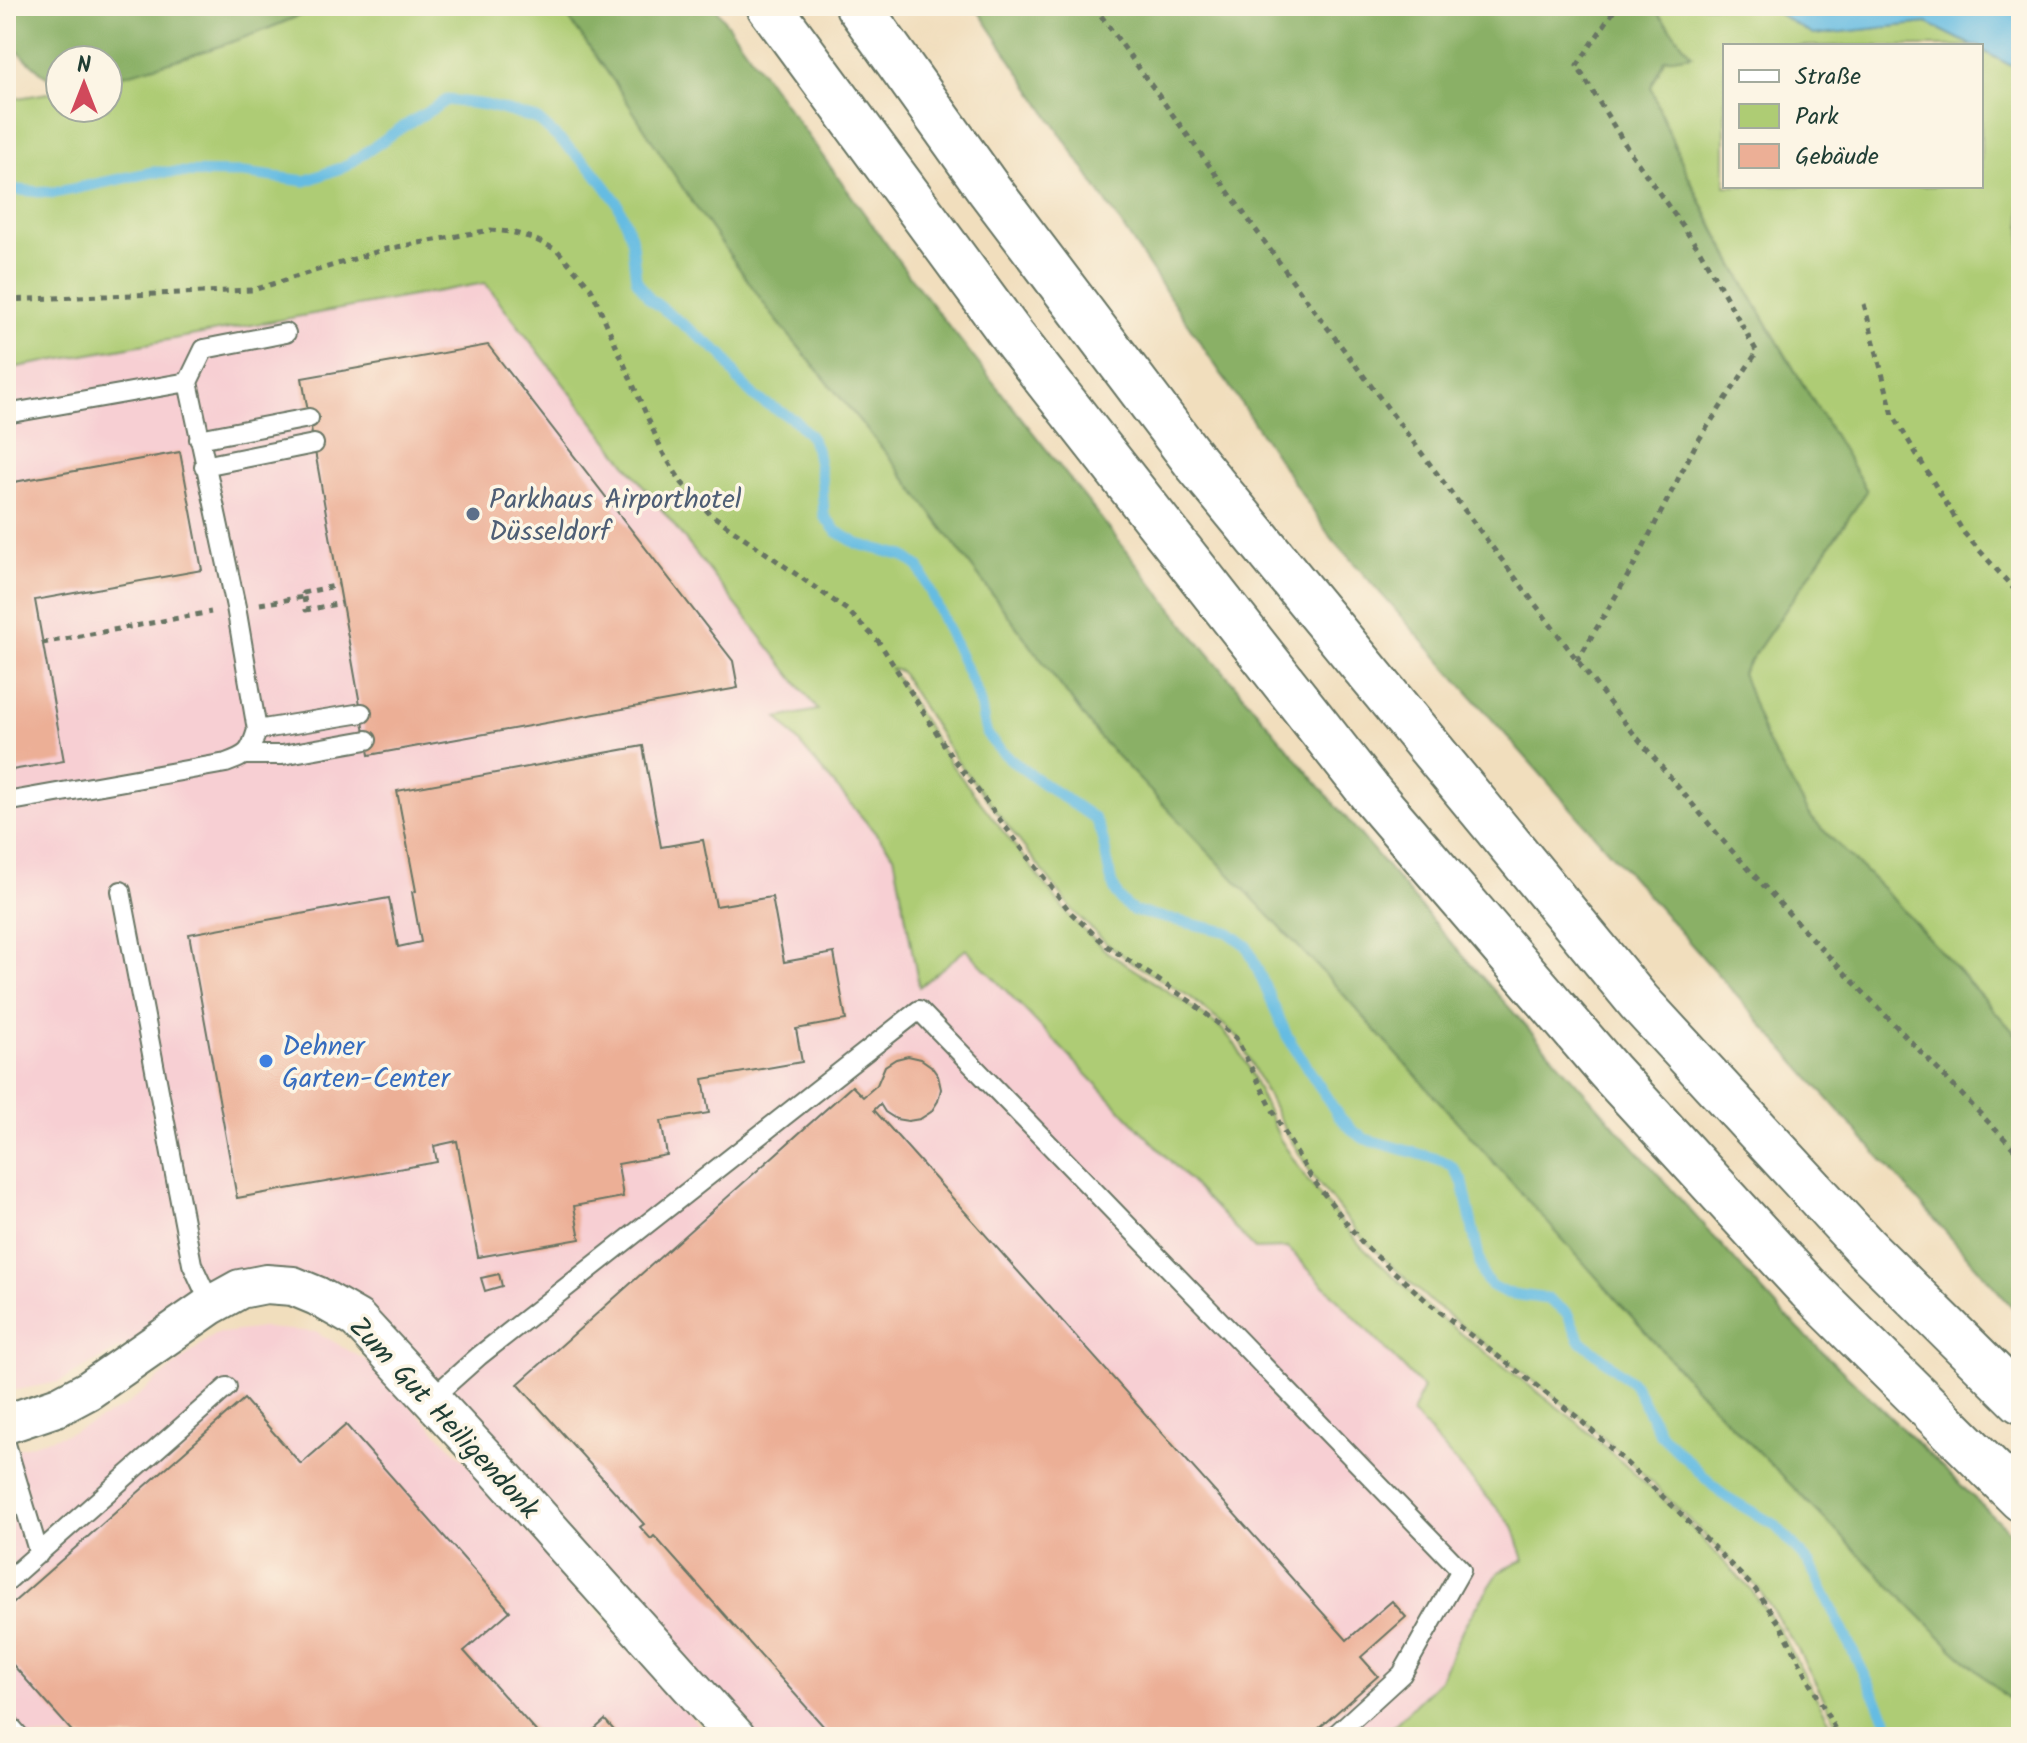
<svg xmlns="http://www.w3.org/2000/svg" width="2027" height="1743" font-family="Kalam,sans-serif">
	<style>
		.built { fill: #f7cfd3 }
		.green { fill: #aecc74; stroke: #668454; stroke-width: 2 }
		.forest { fill: #8ab066; stroke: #54764d; stroke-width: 2 }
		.water { fill: #65bce2; stroke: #427c8b; stroke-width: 2 }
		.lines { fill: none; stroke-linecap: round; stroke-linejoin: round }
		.stream { stroke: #65bce2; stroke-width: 11 }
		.building { fill: #ecaf96 }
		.service-casing { stroke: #687564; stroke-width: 22 }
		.minor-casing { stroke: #687564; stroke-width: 42 }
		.motorway-casing { stroke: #687564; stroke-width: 48 }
		.path { stroke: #687564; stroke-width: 5; stroke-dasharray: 6 6; stroke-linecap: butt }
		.service { stroke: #fff; stroke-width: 18 }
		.minor { stroke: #fff; stroke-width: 38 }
		.motorway { stroke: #fff; stroke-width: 44 }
		.service-dot { fill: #5c6f8a; stroke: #fcf5e5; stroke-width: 3 }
		.shop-dot { fill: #3f7fe0; stroke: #fcf5e5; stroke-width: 3 }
		.labels { text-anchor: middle; stroke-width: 7; stroke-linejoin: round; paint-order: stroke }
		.service-label { font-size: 28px; fill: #4e5e75; stroke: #fcf5e5; text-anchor: start }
		.shop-label { font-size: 28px; fill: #366cbe; stroke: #fcf5e5; text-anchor: start }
		.street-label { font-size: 28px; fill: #1f3d34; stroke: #fcf5e5 }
	</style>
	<rect width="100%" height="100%" fill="#fcf5e5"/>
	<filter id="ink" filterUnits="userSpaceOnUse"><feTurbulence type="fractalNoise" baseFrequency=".0125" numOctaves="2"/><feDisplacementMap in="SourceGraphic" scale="16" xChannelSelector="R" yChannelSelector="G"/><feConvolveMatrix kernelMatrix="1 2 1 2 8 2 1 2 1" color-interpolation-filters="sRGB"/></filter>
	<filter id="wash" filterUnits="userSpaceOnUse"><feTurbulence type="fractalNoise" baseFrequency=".006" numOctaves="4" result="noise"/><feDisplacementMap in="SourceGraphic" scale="32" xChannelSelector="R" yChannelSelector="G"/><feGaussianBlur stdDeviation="1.8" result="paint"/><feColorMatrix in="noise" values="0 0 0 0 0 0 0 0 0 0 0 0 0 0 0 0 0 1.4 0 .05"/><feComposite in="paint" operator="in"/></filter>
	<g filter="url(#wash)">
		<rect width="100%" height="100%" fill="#f1debd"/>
		<path class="built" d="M485,283l334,428 -40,8 115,136 25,131 78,-63 291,325 270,284 -124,205h-681l-444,-460 -189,71 -61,34 -53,10v-1023z
			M263,1328l54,4 50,29 94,96 248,280h-703v-285l67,-20 51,-25 90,-73z"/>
		<path class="green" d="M320,6h240l55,77 73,113 85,120 114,138 213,284 235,247 367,410 250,253 69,62v27h-177l-47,-89 -39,-60 -116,-115 -63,-57 -147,-113 -69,-64 -49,-61 -29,-48 -47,-93 -48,-40 -59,-35 -24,-18 -32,-31 -123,-159 -52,-83 -9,-2 59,94 121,155 36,34 88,57 26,19 14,16 13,22 32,73 28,42 53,65 72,66 144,110 97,87 78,82 26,36 60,110h-456l57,-56 24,-53 36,-56 25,-12 -11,-34 -101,-113 11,-25 -135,-140 -33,1 -289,-300 -47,38 -25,-132 -116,-137 40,-8 -333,-427 -479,86v-269l54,-9v17h48v-29c72,-19 145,-41 212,-73z
			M1652,6h114l47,29 114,-12 46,23h-248v140h256v-136l40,21v969l-129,-142 -79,-78 -47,-80 -24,-67 125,-182c-77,-131 -163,-261 -216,-404l14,-28 26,-4z"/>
		<path class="forest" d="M6,6h314c-67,32 -140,54 -212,73v-19h-48v29l-54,-48z
			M560,6h154l197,272 282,357 247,295 342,383 239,230v167l-69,-62 -250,-253 -367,-410 -235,-247 -213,-284 -114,-138 -85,-120 -73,-113z
			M975,6h677l40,49 -27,4 -14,28c51,143 139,273 216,404l-125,182 24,67 47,80 79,78 129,142v277l-692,-782z"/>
		<path class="water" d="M1766,6h255v65l-40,-21v-4h-8l-46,-23 -114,12z"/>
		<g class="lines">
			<path class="stream" d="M6,189l48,4 99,-21 90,1 62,8 41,-15 52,-36 49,-30 39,5 51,14 57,52 23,31 14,34 5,43 13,19 74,57 16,26 17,17 39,22 15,16 6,13 6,33 2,34 12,15 22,13 46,12 15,11 58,126c5,13 5,26 9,38 8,24 84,70 108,87 19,31 7,75 40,93l94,21 19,14 40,90 51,79 16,17 11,7 76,21 12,7 10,16 20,93 8,9 15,8 42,6 19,14 13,27 54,44 26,50 63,61 52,30 35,39 85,173"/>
		</g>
		<g id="blocks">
			<path class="building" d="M488,345l245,316 5,27 -369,67 -67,-377z
				M180,452l22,118 -167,30 29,161 -58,10v-312h3l5,23z
				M643,746l18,101 42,-7 13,66 56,-9 12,65 50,-9 12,67 -50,9 6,33 -99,17 6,34 -48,8 6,34 -49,9 5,33 -49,9 6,33 -102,18 -21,-116 -23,5 3,16 -200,36 -48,-264 200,-36 9,49 23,-5 -9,-50 4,-1 -19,-100z
				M908,1056l13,3 10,7 7,10 3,13 -3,12 -7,11 -11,7 -12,2 -12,-2 -11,-7 -5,-8 -6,6 473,530 45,-39 14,16 -45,40 17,19 -69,61h-476l-175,-197 -4,-4 -3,3 -11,-12 4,-3 -126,-140 334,-298 11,11 14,-12 8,-19 11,-7z
				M499,1274l3,12 -17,5 -4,-13z
				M244,1399l57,65 45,-39 164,186 -46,40 77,86h-464l-71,-80v-48z
				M605,1720l15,17h-34z"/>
		</g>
	</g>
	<g filter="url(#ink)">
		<use href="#blocks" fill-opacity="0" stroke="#687564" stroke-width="2"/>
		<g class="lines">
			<g class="service-casing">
				<path id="service" d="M6,414l182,-32 16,-33 82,-16
					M199,439l110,-21
					M204,466l110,-22
					M257,730l105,-17
					M246,755h36l85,-15
					M6,802l220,-39c22,-8 24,-10 31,-33l-21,-123 -48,-225
					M121,891l71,373 19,41
					M432,1398l47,-42 440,-346 542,560 -59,104 -69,63
					M6,1444l33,110
					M6,1582l221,-195
					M6,1721l14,16"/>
			</g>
			<g class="minor-casing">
				<path id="minor" d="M6,1424l53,-18 30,-16 122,-85 29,-16 26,-5 27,2 24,10 40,23 139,150 240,268"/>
			</g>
			<g class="motorway-casing">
				<path id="motorway" d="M769,6l244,331 359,458 237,276 200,218 212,210
					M858,6l130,182 208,275 443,539 226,245 156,154"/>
			</g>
			<path class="path" d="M1094,6l214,296 312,415 104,125 89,98 208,216
				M6,300l247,-10 133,-41 104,-19 21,2 21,6 25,12 34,38 72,165 19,30 27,30 138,97 32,32 71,112 121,159 36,33 83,55 46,37 47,92 28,47 51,66 68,61 147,113 99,92 79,80 26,37 58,111
				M1864,304l29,111 71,118 57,64
				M304,597l2,13 36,-7
				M260,604l44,-7 -1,-4 36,-8
				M42,643l169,-31
				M1577,661l56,-94 63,-123 61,-92 -57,-101 -72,-102 -51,-83 40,-60"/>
			<use href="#service" class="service"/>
			<use href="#minor" class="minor"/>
			<use href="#motorway" class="motorway"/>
		</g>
	</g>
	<circle class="service-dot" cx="473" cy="514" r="8"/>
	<circle class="shop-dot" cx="266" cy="1061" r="8"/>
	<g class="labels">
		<g class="service-label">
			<text x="489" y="508">Parkhaus Airporthotel<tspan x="489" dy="32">Düsseldorf</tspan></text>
		</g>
		<g class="shop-label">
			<text x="282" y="1055">Dehner<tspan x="282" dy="32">Garten-Center</tspan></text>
		</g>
		<g class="street-label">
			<text transform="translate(445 1417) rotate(47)" y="10">Zum Gut Heiligendonk</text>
		</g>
	</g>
	<rect width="2027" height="1743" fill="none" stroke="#fcf5e5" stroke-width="32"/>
	<rect x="1723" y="44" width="260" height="144" fill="#fcf5e5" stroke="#a4ab9e" stroke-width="2"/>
	<rect x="1739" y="70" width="40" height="12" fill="#ffffff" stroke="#a4ab9e" stroke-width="2"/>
	<text x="1795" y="84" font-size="24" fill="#1f3d34">Straße</text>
	<rect x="1739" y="104" width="40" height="24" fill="#aecc74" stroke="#a4ab9e" stroke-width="2"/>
	<text x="1795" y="124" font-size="24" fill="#1f3d34">Park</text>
	<rect x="1739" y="144" width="40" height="24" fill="#ecaf96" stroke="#a4ab9e" stroke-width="2"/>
	<text x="1795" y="164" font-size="24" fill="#1f3d34">Gebäude</text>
	<g transform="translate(84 84)"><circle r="38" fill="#fcf5e5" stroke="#a4ab9e" stroke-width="2"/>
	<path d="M0-6L14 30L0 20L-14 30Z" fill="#d1495b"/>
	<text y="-12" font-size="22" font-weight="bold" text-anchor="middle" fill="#1f3d34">N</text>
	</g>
</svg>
